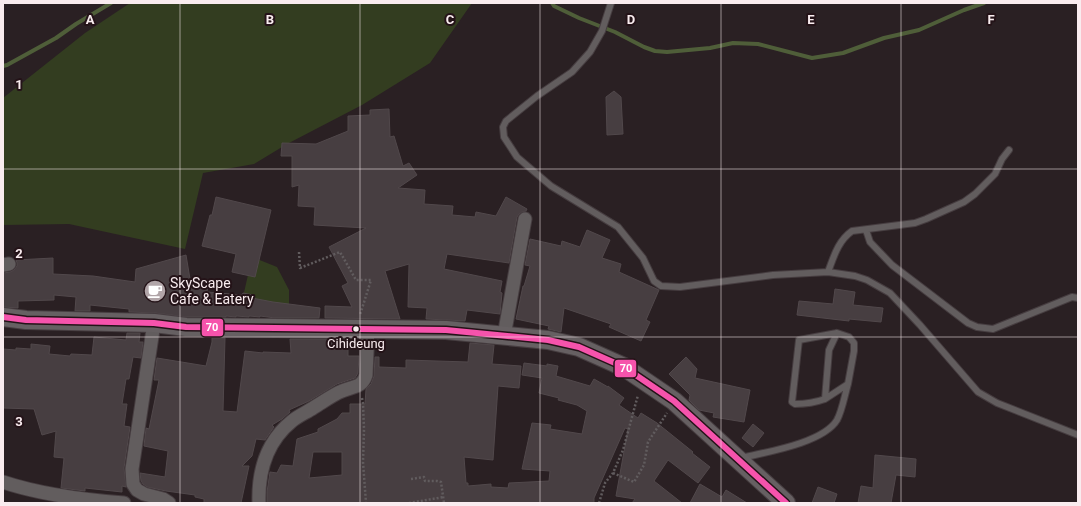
<svg xmlns="http://www.w3.org/2000/svg" width="1081" height="506" font-family="Roboto,sans-serif">
	<style>
		.green { fill: #333d20 }
		.lines { fill: none; stroke-linecap: round; stroke-linejoin: round }
		.stream { stroke: #4f5e39; stroke-width: 4 }
		.building { fill: #473e41; stroke: #51484b; fill-rule: evenodd }
		.lane-casing { stroke: #463d40; stroke-width: 8 }
		.street-casing { stroke: #463d40; stroke-width: 15 }
		.secondary-casing { stroke: #463d40; stroke-width: 20 }
		.path { stroke: #615c5e; stroke-width: 2.5; stroke-dasharray: 2 2; stroke-linecap: butt }
		.lane { stroke: #625d5e; stroke-width: 6 }
		.street { stroke: #625d5e; stroke-width: 13 }
		.secondary { stroke: #666062; stroke-width: 18 }
		.bus-1-casing { stroke: #241318; stroke-width: 9 }
		.bus-1 { stroke: #f653ac; stroke-width: 6 }
		.grid { fill: none; stroke: #f9ecef; stroke-width: 1; stroke-opacity: 0.55 }
		.bus-dot { fill: #f9ecef; stroke: #241318; stroke-width: 1.5 }
		.labels { text-anchor: middle; stroke-width: 4; stroke-linejoin: round; paint-order: stroke }
		.bus-label { font-size: 13px; fill: #f9ecef; stroke: #241318 }
		.poi-label { font-size: 14px; fill: #f9ecef; stroke: #241318; text-anchor: start }
		.grid-label { font-size: 13px; text-anchor: middle; font-weight: bold; fill: #f9ecef; stroke: #241318; stroke-width: 4; stroke-linejoin: round; paint-order: stroke }
		.line-badge { stroke: #241318; stroke-width: 1.5 }
		.badge-label { font-size: 11px; text-anchor: middle; font-weight: bold; fill: #fff }
	</style>
	<rect width="100%" height="100%" fill="#2a2023"/>
	<path class="green" d="M130,3h342l-42,60 -68,42 -75,39 -33,20 -51,9 -18,76 -116,-25 -66,1v-127l82,-65z
		M252,257l25,10 12,23v29l-48,-13z"/>
	<g class="lines">
		<path class="stream" d="M552,3l2,3 25,12 36,14 29,15 11,4 12,1 43,-4 23,-5 25,1 54,14 31,-5 41,-15 35,-8 45,-20 20,-7
			M3,66l4,-1 49,-27 20,-14 35,-21"/>
	</g>
	<path class="building" d="M614,91l7,6 2,37 -16,1 -1,-38z
		M389,109l1,28 4,-1 9,30 6,-3 8,12 -19,13 27,2 -1,14 29,2 -1,9 23,2 1,-5 20,4 10,-19 21,12 -1,2 -4,1 -3,2 -2,3 -8,46 -62,-9 -3,15 58,12 -2,11 2,1 -2,21 -33,-4 -2,11 -19,-1 -20,-1 1,-11 -19,-1 1,-43 -24,7 15,48 -75,-1v-12l27,1 -10,-21 6,-3 -19,-36 37,-19 -52,-3 1,-18 -17,-1 1,-21 -7,2v-31h-11l1,-13 34,1 32,-13v-15l22,-1v-5z
		M216,197l55,13 -16,67 -23,-5 4,-18 -34,-8 8,-31h2z
		M587,230l23,10 -8,18 19,6 -2,8 40,18 -13,30 4,2 -9,19 -32,-14 2,-3 -47,-16 -3,24 -13,-3 1,-3 -33,-7 7,-33h1l6,-20 -5,-1 5,-26 31,7 1,-5 18,6z
		M186,255l4,24 18,1 -1,12 35,3 1,-2 10,2 -1,3 21,4 47,6 -1,10h-44l-15,-2v1l-11,-1v1l-13,-1v1l-10,-1v1h-39l-32,-4 -26,-1v-3l-39,-4v6h-15l1,-14 -22,-2v5l-36,1v7l-15,-1v-34l7,-1 4,-2 3,-4v-3l-1,-3 37,-2v16l40,2 42,6 1,-13z
		M835,289l20,3 -2,13 30,3 -2,14 -32,-3v2l-52,-6 2,-14 34,3z
		M127,333h13l-1,9h4l-2,16 -8,-1 -4,22h-3l-4,25h5l-3,22 6,1 -6,41 2,19 -4,-1v6l-37,-4v3l-24,-3 3,-30 -10,-1 2,-26 -14,4 -8,-26 -31,-1v-59l13,1v-2l15,1v-5l19,2 -1,8 21,2 1,-2 21,1 2,-18 32,3z
		M212,338h13l-2,73 14,1 8,-61 18,2v-1l28,1 -1,-14h58v17h11l-1,17 -3,5 -18,6 -28,17 -20,9 1,2 -8,7 -10,6 2,2 -9,13 -9,-1 -4,17 -10,10h7l-8,37h-37v-4l-9,-2v-2l-29,-4 -19,-4 -4,-3 -2,-3 -1,-8 25,4 3,-26 -24,-5 2,-18 3,1 10,-49h-5l3,-22 49,8 6,-24z
		M470,343l24,2 -2,19 29,2 -2,22 -21,-2 -5,74 -29,-3 2,26h2v3l23,-2v3l17,1 1,-5 40,-2 1,-10 -28,-2 10,-46 19,2 -1,4 32,5 5,-23 -10,-6 -19,-5 1,-2 -20,-5 3,-15 -20,-3 2,-12 23,3v-2l11,2 -2,10 34,10 4,-7 14,8v-1l16,12 -5,7 19,13 3,-5 16,10 36,29 -1,1 18,14 -12,16 -30,-23 -14,21 28,22h-50l3,-4 -19,-3 12,-67 -3,-1 -31,70v5h-327v-11l3,-20 7,1 4,-8 12,1 4,-27 21,-7v-3l19,-10 5,-6h8v-9h15l1,-15 5,-5 3,-8 1,-19h4v10l27,1v-8l62,2zM313,452h29v23l-33,3z
		M686,357l11,12 -2,9 55,12 -6,32 -31,-5 1,-4 -15,-3 -10,-10 1,-5 -21,-21z
		M753,424l11,9 -11,14 -11,-9z
		M875,455l41,4 -1,18 -19,-2 -5,28h-33l3,-17 12,2z
		M700,484l22,13 4,-7 21,13h-57z
		M818,487l19,7 -3,9h-22z"/>
	<g class="lines">
		<g class="lane-casing">
			<path id="lane" d="M611,3l-9,28 -12,21 -18,20 -35,24 -31,25 -3,6 1,10 13,20 34,29 67,41 25,31 11,23 7,5 19,1 93,-12 55,-3 27,4 12,4 23,13 30,32 58,67 19,11 81,32
				M866,230l4,12 22,23 76,58 9,4 16,2 79,-32 6,1
				M828,272c6,-16 10,-31 24,-41l63,-8 11,-4 38,-17 11,-8 20,-20 7,-15 7,-9
				M825,399c-11,4 -18,5 -30,5l-3,-2 7,-62 38,-7 12,4 5,6v8l-6,33 -23,15 4,-49 8,-17
				M741,458c26,-6 82,-15 96,-38 5,-9 8,-26 11,-36"/>
		</g>
		<g class="street-casing">
			<path id="street" d="M3,265l6,-1
				M154,323l-22,146 1,15 4,6 7,4 19,5 6,4
				M504,336l21,-117
				M3,482c39,13 81,18 121,21
				M259,503c-1,-32 7,-61 33,-82 6,-5 15,-9 21,-13 10,-6 19,-13 29,-17 11,-5 20,-3 24,-16l2,-46"/>
		</g>
		<g class="secondary-casing">
			<path id="secondary" d="M3,317l23,3 128,3 32,4 260,3 102,10 31,7 45,20 50,34 112,102"/>
		</g>
		<path class="path" d="M299,252l1,16 40,-16 16,28h15l-11,35
			M362,398l1,5 1,26 -1,33 3,41
			M613,473l21,9 10,-17 4,-23 19,-29
			M411,479l13,-2 1,4h12l4,1 3,21
			M409,503l35,-6
			M599,503l6,-20 8,-10 10,-23 15,-55"/>
		<use href="#lane" class="lane"/>
		<use href="#street" class="street"/>
		<use href="#secondary" class="secondary"/>
		<g class="bus-1-casing">
			<path id="bus-1" d="M3,317l23,3 128,3 32,4 260,3 102,10 31,7 45,20 50,34 112,102"/>
		</g>
		<use href="#bus-1" class="bus-1"/>
	</g>
	<path class="grid" d="M180,3v500M360,3v500M540,3v500M721,3v500M901,3v500M3,169h1075M3,337h1075"/>
	<defs>
		<g id="cafe-disc" transform="scale(1.15)"><circle r="9.5" fill="#b1a5a8" stroke="#241318"/><path d="M-5.5-4.5H6V0H3Q3 3.5 0 3.5H-2.5Q-5.5 3.5-5.5 0ZM3-3.2v2h1.7v-2ZM-6 4.5H4V6H-6Z" fill="#fff"/></g>
	</defs>
	<g fill-rule="evenodd">
		<use href="#cafe-disc" x="155" y="291"/>
	</g>
	<circle class="bus-dot" cx="356" cy="329" r="3.5"/>
	<g class="labels">
		<g class="bus-label">
			<text x="356" y="348">Cihideung</text>
		</g>
		<g class="poi-label">
			<text x="170" y="288">SkyScape<tspan x="170" dy="16">Cafe &amp; Eatery</tspan></text>
		</g>
	</g>
	<g class="grid-label">
		<text x="90" y="24">A</text>
		<text x="270" y="24">B</text>
		<text x="450" y="24">C</text>
		<text x="631" y="24">D</text>
		<text x="811" y="24">E</text>
		<text x="991" y="24">F</text>
		<text x="19" y="89">1</text>
		<text x="19" y="258">2</text>
		<text x="19" y="426">3</text>
	</g>
	<g class="line-badge">
		<rect x="201" y="318" width="23" height="19" rx="4" fill="#f653ac"/>
		<rect x="614" y="359" width="23" height="19" rx="4" fill="#f653ac"/>
	</g>
	<g class="badge-label">
		<text x="212" y="331">70</text>
		<text x="626" y="372">70</text>
	</g>
	<rect width="1081" height="506" fill="none" stroke="#f9ecef" stroke-width="8"/>
</svg>
